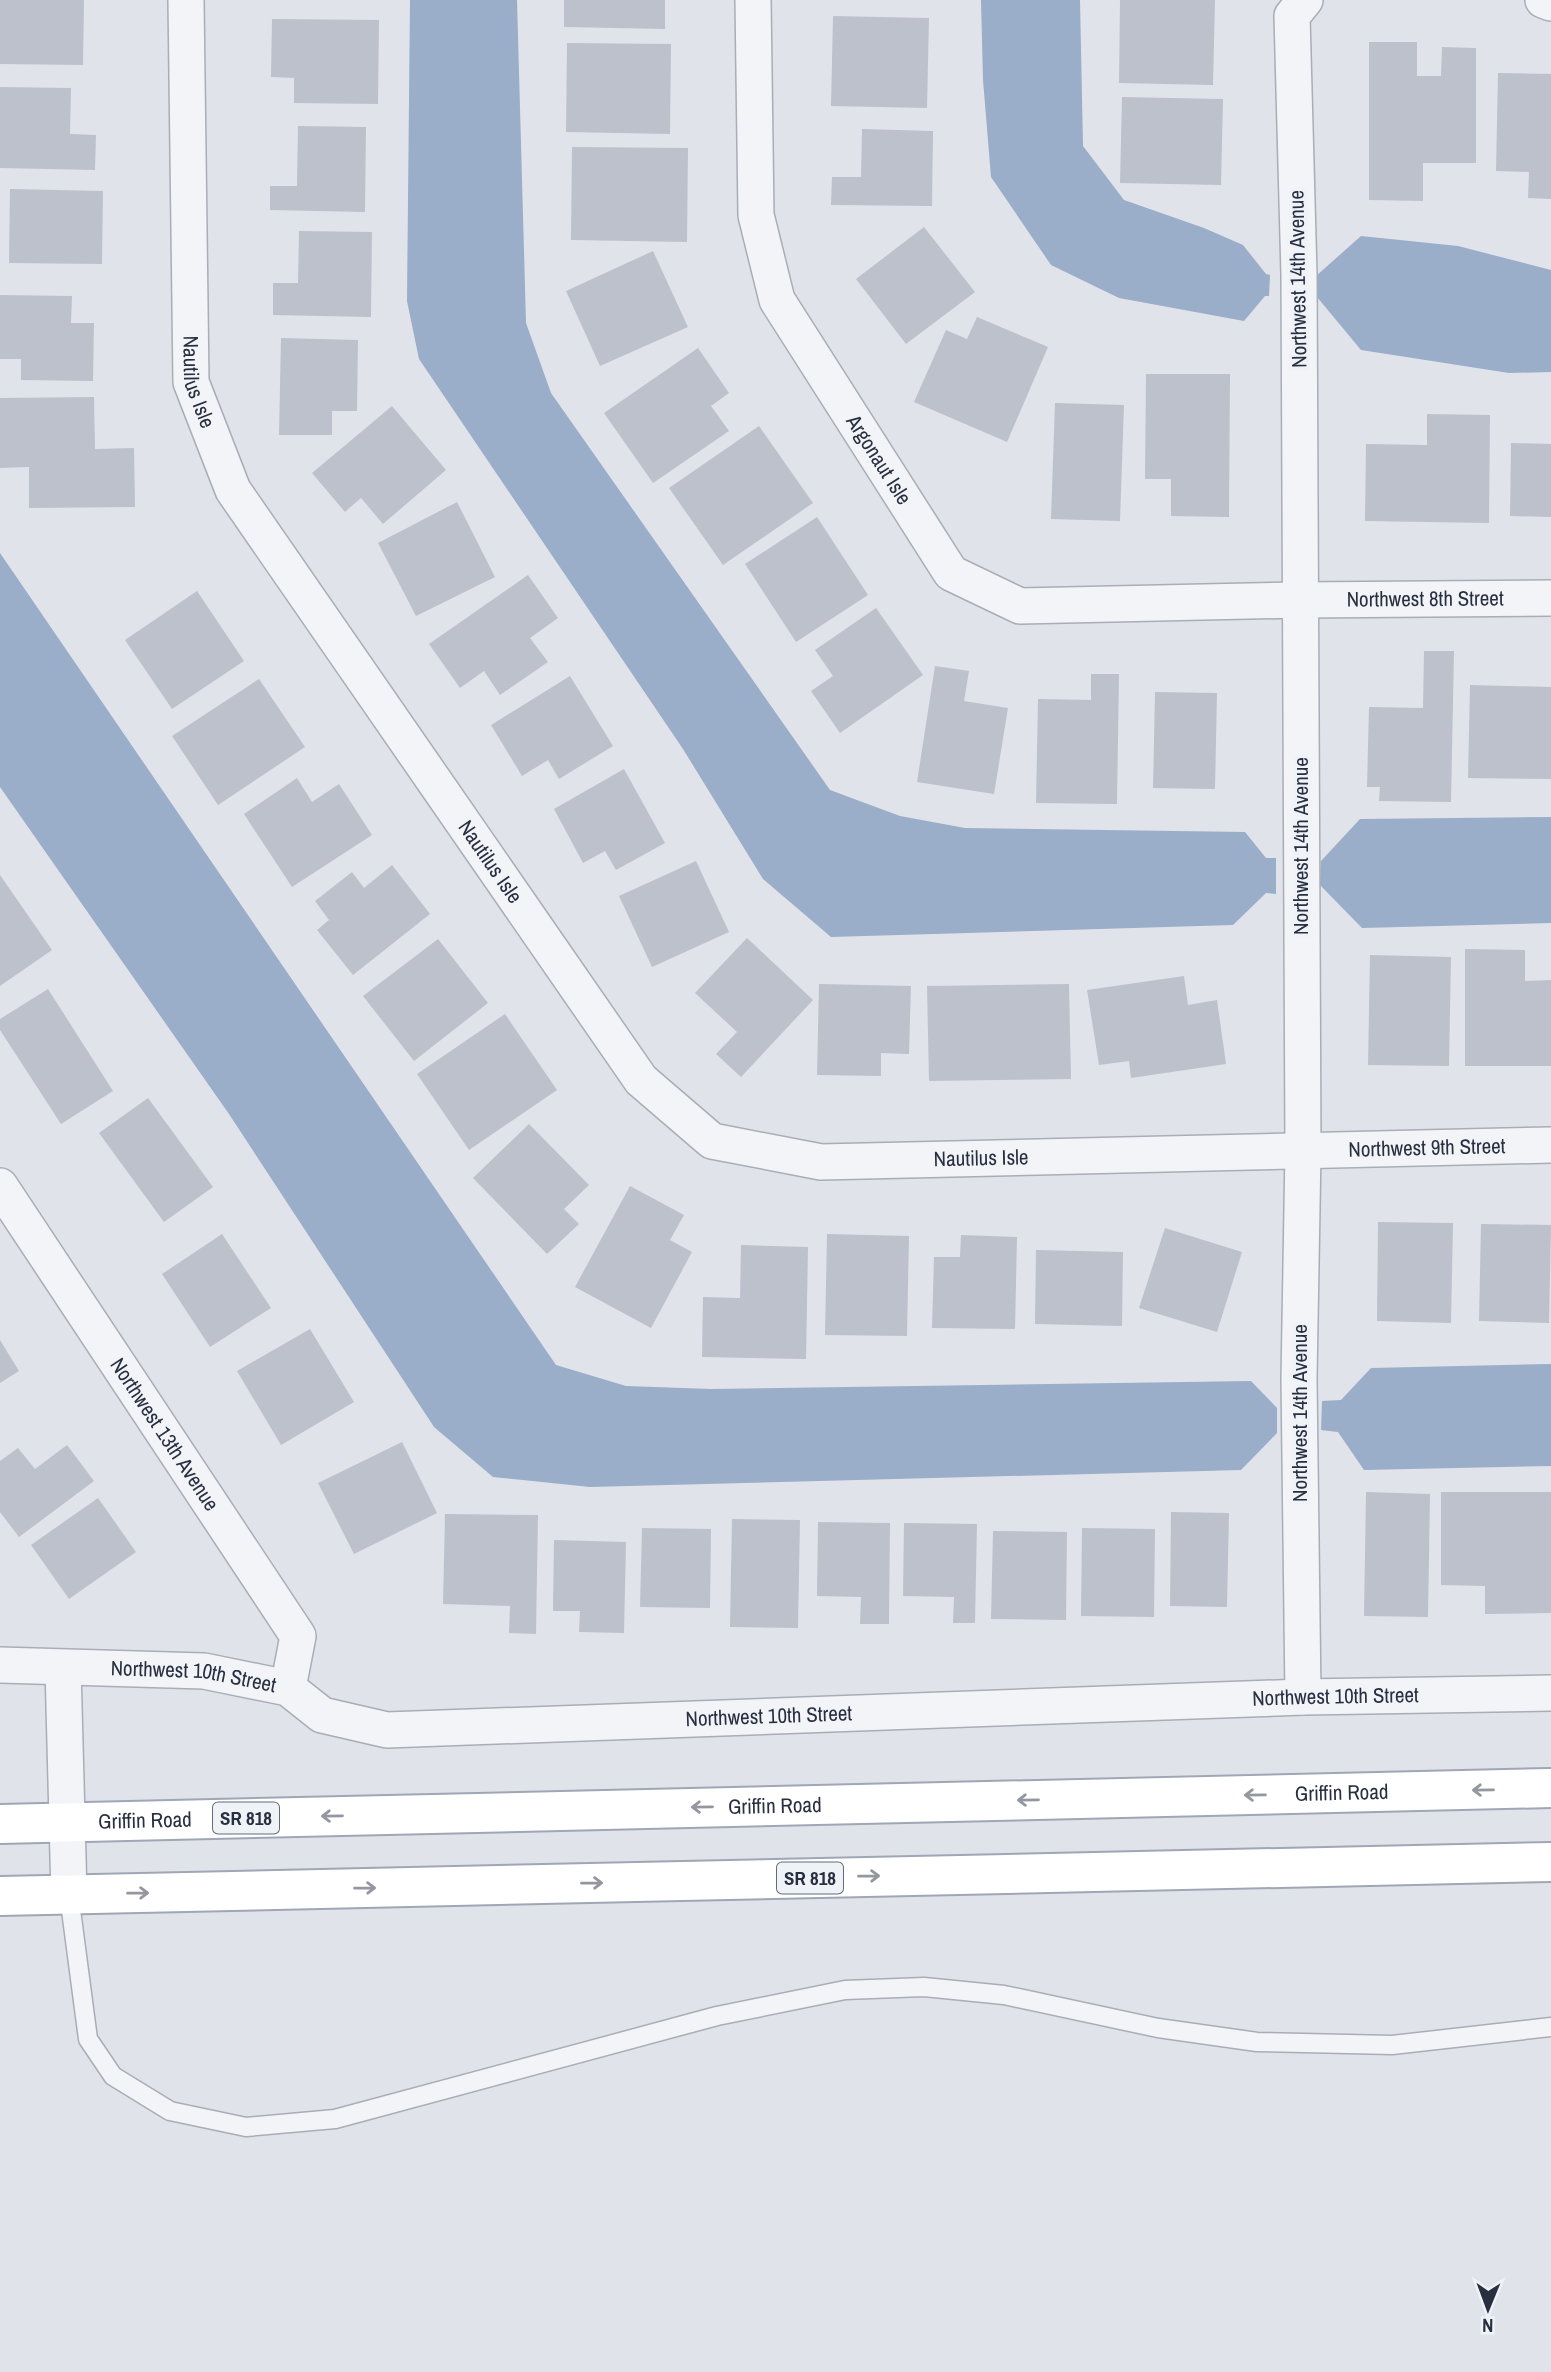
<svg xmlns="http://www.w3.org/2000/svg" width="1551" height="2372" font-family="'Archivo Narrow',sans-serif">
	<style>
		.water { fill: #9aadc9 }
		.building { fill: #bdc1cc }
		.lines { fill: none; stroke-linecap: round; stroke-linejoin: round }
		.lane-casing { stroke: #a9adb6; stroke-width: 21 }
		.street-casing { stroke: #a9adb6; stroke-width: 38 }
		.primary-casing { stroke: #9fa6b5; stroke-width: 42 }
		.lane { stroke: #f2f4f7; stroke-width: 18 }
		.street { stroke: #f2f4f7; stroke-width: 35 }
		.primary { stroke: #fff; stroke-width: 38 }
		.oneway { stroke: #9497a0 }
		.labels { text-anchor: middle; stroke-width: 7; stroke-linejoin: round; paint-order: stroke }
		.shield { fill: #eff2f6; stroke: #646a77; stroke-width: 2 }
		.shield-label { font-size: 19px; font-weight: bold; fill: #282f40 }
		.street-label { font-size: 21px; fill: #282f40; stroke: #eff2f6 }
	</style>
	<rect width="100%" height="100%" fill="#e0e3e9"/>
	<path class="water" d="M410,0h107l9,323 25,70 279,397 70,26 65,12 280,4 21,26h10v36l-10,-1 -33,32 -402,12 -68,-58 -80,-130 -264,-390 -12,-58z
		M981,0h99l3,146 41,54 80,28 39,17 23,29 4,1 -1,21h-4l-21,25 -125,-23 -68,-33 -60,-88 -8,-97z
		M1361,236l97,10 93,24v102l-42,1 -148,-23 -44,-53 -1,-21z
		M0,553l556,812 70,21 85,3 540,-8 26,27v25l-36,37 -651,17 -97,-10 -59,-50 -205,-313 -229,-327z
		M1551,817v106l-189,5 -42,-43 1,-24 39,-42z
		M1551,1364v102l-187,4 -26,-38 -17,-2 1,-29 19,-1 30,-32z"/>
	<path class="building" d="M0,0h84l-1,65 -83,-1z
		M564,0h101v29l-101,-2z
		M1120,0h95l-2,85 -94,-2z
		M833,16l96,2 -2,90 -96,-2z
		M272,19l107,1 -1,84 -84,-1v-25l-23,-1z
		M1369,42h48v34h24l1,-29 34,1v115h-53v38l-54,-1z
		M567,43l104,1 -1,90 -104,-2z
		M1498,73l53,1v125l-23,-1 1,-26 -33,-1z
		M0,87l71,1 -1,46 26,1 -1,35 -95,-2z
		M1122,97l101,2 -2,86 -101,-2z
		M298,126l68,1 -1,85 -95,-2v-24h27z
		M862,129l71,2 -1,75 -101,-1 1,-28h29z
		M572,147l116,1 -1,94 -116,-2z
		M10,189l93,2 -1,73 -93,-1z
		M924,227l51,65 -69,52 -50,-65z
		M299,231l73,1 -1,85 -98,-2v-32h25z
		M653,251l35,76 -88,39 -34,-75z
		M0,295l72,1 -1,27h23l-1,58 -72,-1v-21h-21z
		M977,317l71,30 -41,95 -93,-40 32,-72 21,9z
		M281,338l77,2 -1,71h-25v24h-53z
		M698,348l31,45 -18,13 18,25 -76,52 -49,-70z
		M1146,374h84l-1,143 -58,-1v-37h-26z
		M94,397l1,52 39,-1 1,59 -106,1v-41l-29,1v-70z
		M1055,403l69,2 -4,116 -69,-2z
		M392,406l54,64 -63,54 -22,-26 -16,14 -33,-39z
		M1427,414l63,1 -1,108 -124,-2 1,-77 61,1z
		M759,426l54,77 -90,62 -54,-77z
		M1511,443l40,1v73l-41,-1z
		M457,502l38,75 -79,39 -38,-73z
		M817,517l51,78 -72,47 -51,-78z
		M528,575l30,43 -28,20 18,24 -48,33 -16,-24 -24,17 -31,-44z
		M197,591l47,70 -72,48 -47,-69z
		M876,608l47,67 -83,58 -29,-42 22,-15 -18,-26z
		M1424,651h30l-3,151 -72,-1 1,-14h-13l2,-80 54,1z
		M935,666l34,5 -5,30 44,7 -14,86 -77,-12z
		M1091,674h28l-2,130 -81,-1 2,-104 53,1z
		M570,676l43,70 -54,33 -11,-19 -26,16 -31,-51z
		M259,679l46,68 -87,58 -46,-69z
		M1470,685l81,2v92l-83,-1z
		M1155,692l62,1 -2,96 -62,-1z
		M624,769l41,74 -49,27 -11,-19 -22,12 -29,-54z
		M297,778l15,24 27,-18 33,51 -80,52 -48,-73z
		M696,861l33,71 -77,35 -33,-71z
		M392,865l38,49 -77,61 -36,-45 12,-10 -14,-19 37,-29 12,16z
		M0,875l52,75 -52,36z
		M747,938l66,62 -72,77 -25,-23 21,-22 -42,-39z
		M438,939l50,64 -74,58 -51,-65z
		M1465,949l60,1v31l26,-1v86h-86z
		M1370,955l81,2 -2,109 -81,-1z
		M1184,976l4,29 29,-5 9,64 -95,14 -2,-17 -30,4 -12,-75z
		M819,984l92,2 -2,68 -28,-1v23l-64,-1z
		M1069,984l2,95 -142,2 -2,-95z
		M48,989l65,102 -52,33 -61,-94v-11z
		M505,1014l52,76 -88,60 -52,-76z
		M148,1098l65,89 -49,35 -65,-89z
		M529,1124l60,61 -25,24 15,15 -32,30 -74,-76z
		M630,1186l54,29 -14,25 22,12 -41,76 -76,-41z
		M1378,1222l75,1 -2,100 -74,-2z
		M1481,1224l70,1 -2,98 -70,-2z
		M1165,1228l77,24 -25,80 -78,-24z
		M222,1234l49,74 -61,39 -48,-73z
		M827,1234l82,2 -2,100 -82,-1z
		M961,1235l56,2 -2,92 -83,-1 2,-71h26z
		M741,1245l67,2 -2,112 -104,-2 1,-60 37,1z
		M1036,1250l87,2 -1,74 -87,-2z
		M310,1329l44,73 -73,43 -44,-74z
		M0,1340l19,31 -19,12z
		M402,1442l35,71 -83,41 -36,-71z
		M67,1445l27,36 -75,56 -19,-25v-51l18,-13 17,21z
		M1366,1492l64,2 -2,123 -64,-1z
		M1441,1492h110v121l-66,1v-28l-44,-1z
		M98,1498l38,54 -67,47 -38,-54z
		M1171,1512l58,1 -2,94 -57,-1z
		M445,1514l93,1 -2,119 -27,-1 1,-27 -67,-2z
		M732,1519l68,1 -2,108 -68,-1z
		M818,1522l72,1 -1,101h-29l1,-27 -44,-1z
		M904,1523l73,1 -2,99h-22l1,-26 -51,-1z
		M642,1528l69,1 -1,79 -70,-1z
		M1082,1528l73,1 -1,88 -73,-1z
		M993,1531l74,1 -1,88 -75,-1z
		M554,1540l72,2 -2,91 -45,-1 1,-21h-27z"/>
	<g class="lines">
		<g class="lane-casing">
			<path id="lane" d="M69,1895l19,144 25,37 57,35 76,16 89,-8 382,-103 128,-26 79,-3 80,8 154,33 99,14 135,3 159,-18"/>
		</g>
		<g class="street-casing">
			<g id="street">
				<path id="s1" d="M186,0l5,382 42,108 408,590 71,61 109,21 730,-17"/>
				<path id="s2" d="M753,0l3,215 21,85 174,273 69,33 279,-6 252,-2"/>
				<path d="M1543,0l8,3"/>
				<path id="s3" d="M0,1186l298,450 -10,52"/>
				<path id="s4" d="M0,1665l204,6 84,17 34,27 65,15 916,-33 248,-4"/>
				<path d="M63,1668l6,227"/>
				<path d="M1303,1697l-4,-318 4,-228 -4,-876 -7,-259 13,-16"/>
			</g>
		</g>
		<g class="primary-casing">
			<g id="primary">
				<path id="s5" d="M0,1824l1551,-36"/>
				<path d="M0,1896l1551,-34"/>
			</g>
		</g>
		<use href="#lane" class="lane"/>
		<use href="#street" class="street"/>
		<use href="#primary" class="primary"/>
	</g>
	<defs><path id="oneway-shaft" d="M-6 0H5M1.5-3L5.5 0L1.5 3" fill="none" stroke-width="1.6" stroke-linecap="round" stroke-linejoin="round" transform="scale(1.75)"/></defs>
	<g class="oneway">
		<use href="#oneway-shaft" transform="translate(1483 1790) rotate(179)"/>
		<use href="#oneway-shaft" transform="translate(1255 1795) rotate(179)"/>
		<use href="#oneway-shaft" transform="translate(1028 1800) rotate(179)"/>
		<use href="#oneway-shaft" transform="translate(702 1807) rotate(179)"/>
		<use href="#oneway-shaft" transform="translate(332 1816) rotate(179)"/>
		<use href="#oneway-shaft" transform="translate(869 1876) rotate(-1)"/>
		<use href="#oneway-shaft" transform="translate(592 1883) rotate(-1)"/>
		<use href="#oneway-shaft" transform="translate(365 1888) rotate(-1)"/>
		<use href="#oneway-shaft" transform="translate(138 1893) rotate(-1)"/>
	</g>
	<g class="labels">
		<g class="shield">
			<rect x="213" y="1802.5" width="66" height="31" rx="5"/>
			<rect x="777" y="1862.5" width="66" height="31" rx="5"/>
		</g>
		<g class="shield-label">
			<text x="246" y="1825">SR 818</text>
			<text x="810" y="1885">SR 818</text>
		</g>
		<g class="street-label">
			<text transform="translate(1298 279) rotate(-91)" y="7">Northwest 14th Avenue</text>
			<text dy="7" stroke="none"><textPath href="#s1" startOffset="383">Nautilus Isle</textPath></text>
			<text dy="7" stroke="none"><textPath href="#s2" startOffset="492">Argonaut Isle</textPath></text>
			<text dy="7" stroke="none"><textPath href="#s2" startOffset="1108">Northwest 8th Street</textPath></text>
			<text transform="translate(1301 846) rotate(-90)" y="7">Northwest 14th Avenue</text>
			<text dy="7" stroke="none"><textPath href="#s1" startOffset="950">Nautilus Isle</textPath></text>
			<text dy="7" stroke="none"><textPath href="#s1" startOffset="2026">Northwest 9th Street</textPath></text>
			<text dy="7" stroke="none"><textPath href="#s1" startOffset="1580">Nautilus Isle</textPath></text>
			<text transform="translate(1300 1413) rotate(-90)" y="7">Northwest 14th Avenue</text>
			<text dy="7" stroke="none"><textPath href="#s3" startOffset="298">Northwest 13th Avenue</textPath></text>
			<text dy="7" stroke="none"><textPath href="#s4" startOffset="194">Northwest 10th Street</textPath></text>
			<text dy="7" stroke="none"><textPath href="#s4" startOffset="1349">Northwest 10th Street</textPath></text>
			<text dy="7" stroke="none"><textPath href="#s4" startOffset="782">Northwest 10th Street</textPath></text>
			<text dy="7" stroke="none"><textPath href="#s5" startOffset="1342">Griffin Road</textPath></text>
			<text dy="7" stroke="none"><textPath href="#s5" startOffset="775">Griffin Road</textPath></text>
			<text dy="7" stroke="none"><textPath href="#s5" startOffset="145">Griffin Road</textPath></text>
		</g>
	</g>
	<g transform="translate(1488 2309) rotate(181)" stroke="#eff2f6" stroke-width="5" paint-order="stroke">
	<path d="M0-5L12 26L0 18L-12 26Z" fill="#282f40"/>
	<text y="-10" font-size="19" font-weight="bold" text-anchor="middle" fill="#282f40">N</text>
	</g>
</svg>
